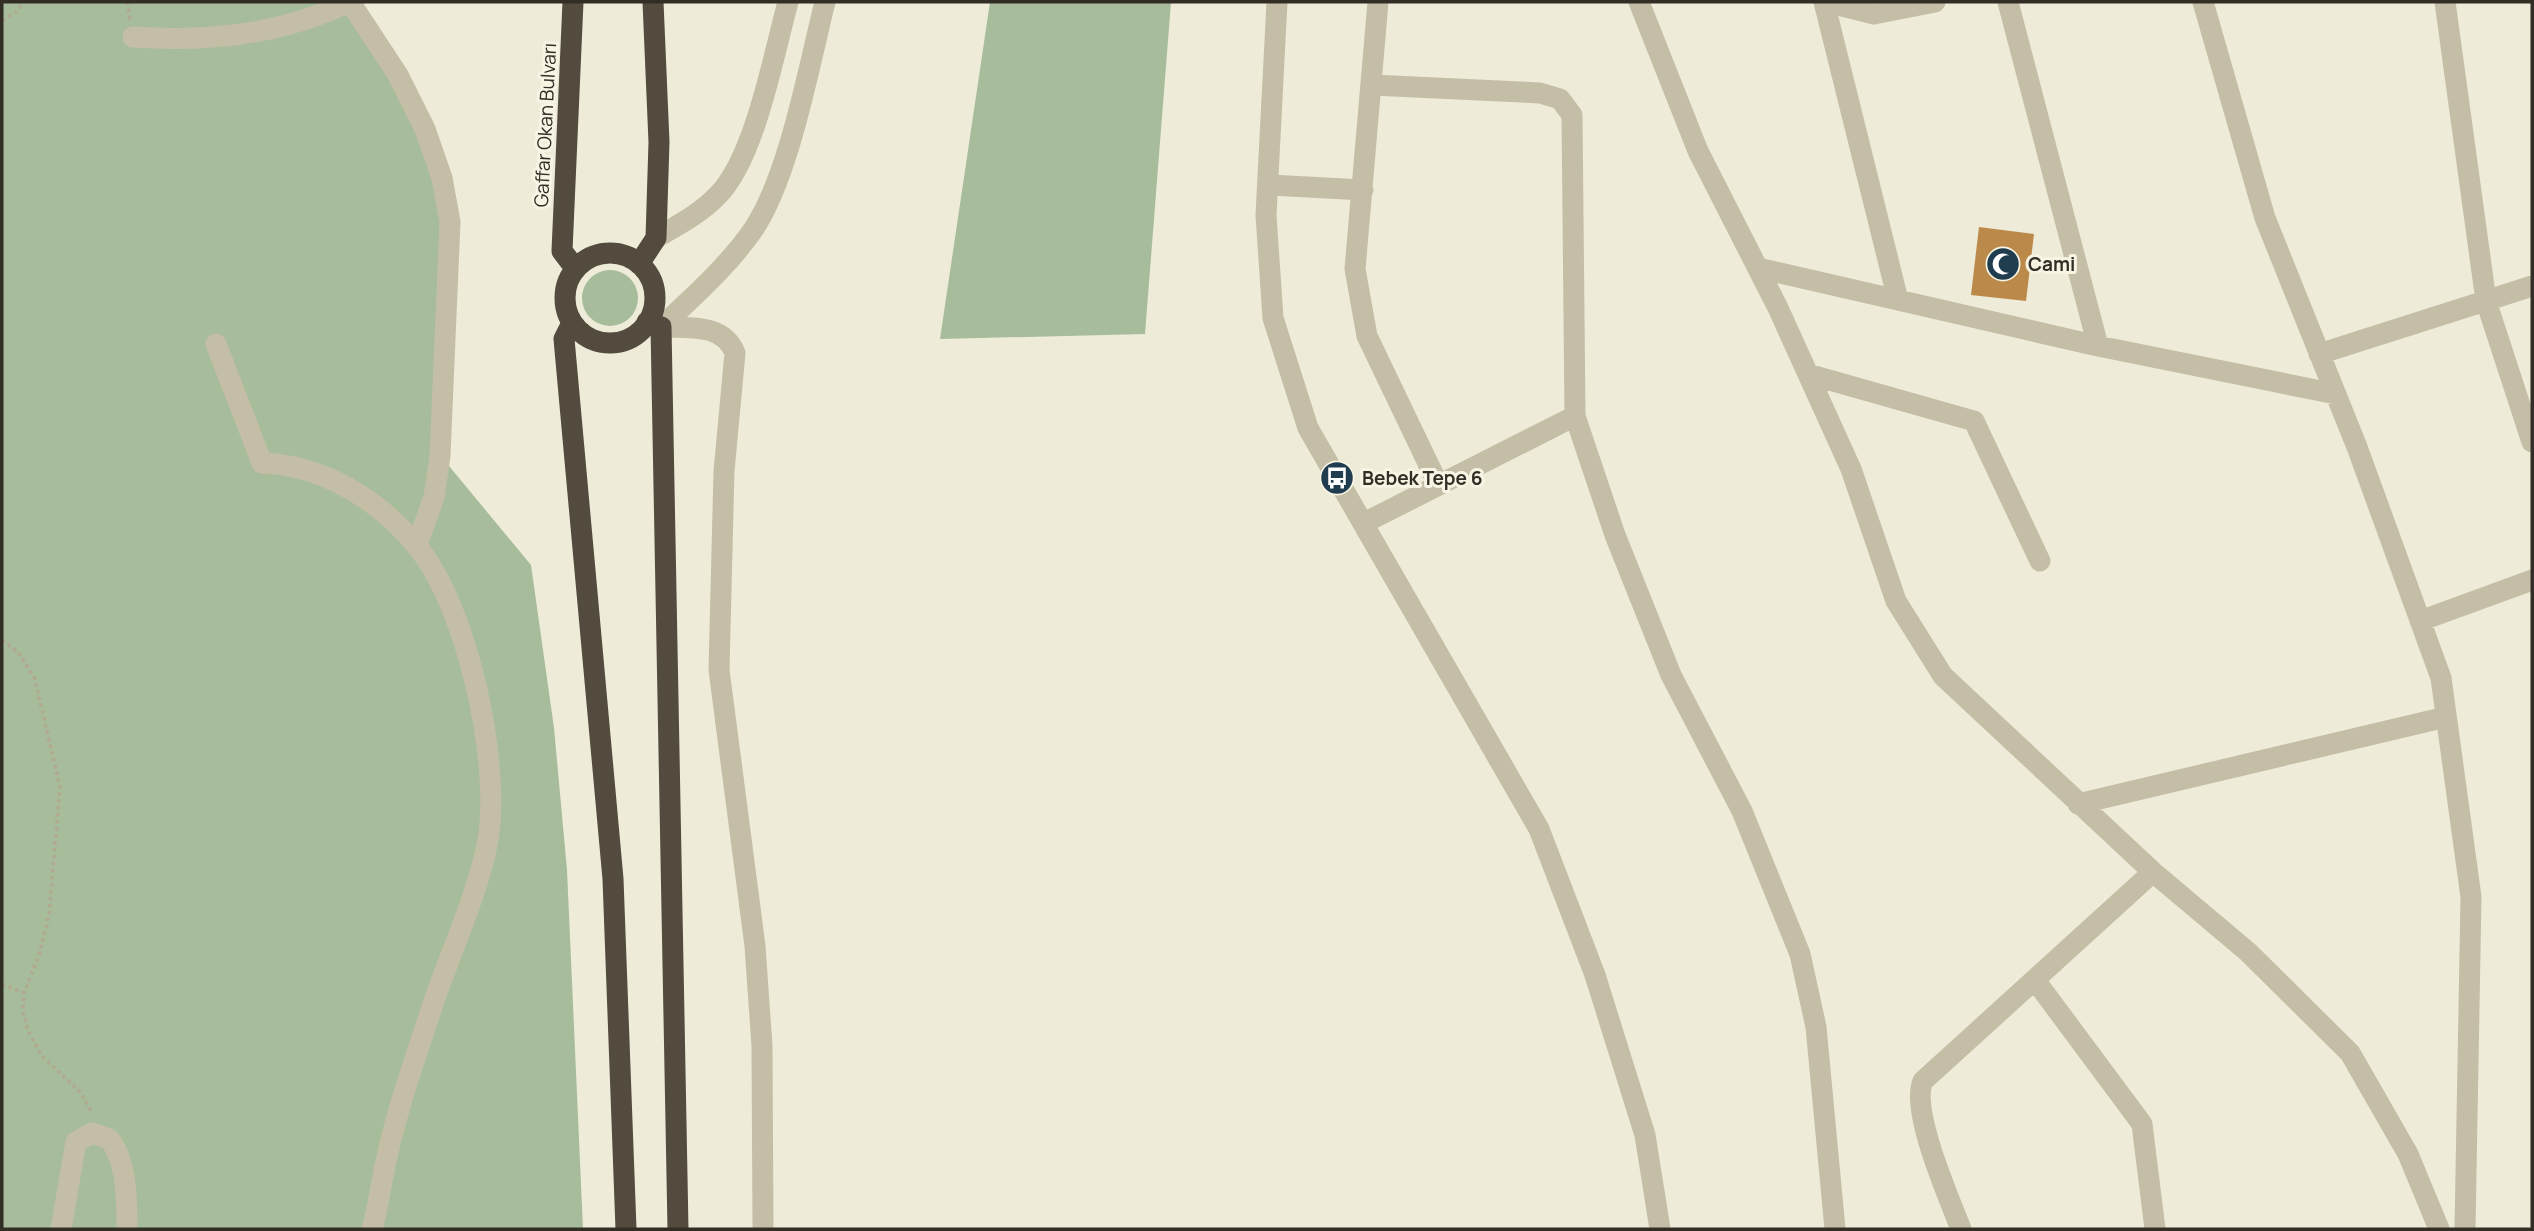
<svg xmlns="http://www.w3.org/2000/svg" width="2534" height="1231" font-family="Manrope,sans-serif">
	<style>
		.green { fill: #a6bc9a }
		.building { fill: #bb8a4b }
		.lines { fill: none; stroke-linecap: round; stroke-linejoin: round }
		.path { stroke: #b1a991; stroke-width: 3.5; stroke-dasharray: 3.5 3.5; stroke-linecap: butt }
		.minor { stroke: #c5bea6; stroke-width: 21 }
		.highway { stroke: #524b3e; stroke-width: 21 }
		.labels { text-anchor: middle; stroke-width: 6; stroke-linejoin: round; paint-order: stroke }
		.street-label { font-size: 19px; fill: #322e26; stroke: #f7f4e4 }
		.poi-label { font-size: 19px; font-weight: bold; fill: #322e26; stroke: #f7f4e4; text-anchor: start }
	</style>
	<rect width="100%" height="100%" fill="#eeebd9"/>
	<path class="green" d="M2,2h358l77,136 12,328 82,99 23,163 13,142 16,359h-581z
		M990,2h181l-26,332 -205,5z
		M582 298a28 28 0 1 1 56 0a28 28 0 1 1-56 0Z"/>
	<path class="building" d="M1979,227l55,7 -8,67 -55,-6z"/>
	<g class="lines">
		<path class="path" d="M127,2l3,18
			M2,20l16,-9 4,-9
			M2,640l16,12 17,27 25,109 -11,127 -10,40 -15,38 -1,18 5,20 14,25 38,36 13,22
			M2,984l22,9"/>
		<path class="minor" d="M350,2l48,73 27,54 17,49 8,44 -10,234 -6,41 -17,48
			M1277,2l-11,213 7,103 35,110 231,401 56,146 50,160 15,94
			M1378,2l-23,267 12,67 71,148
			M1639,2l59,149 80,157 73,161 45,132 47,75 210,196 95,80 102,101 58,101 31,75
			M1824,2l74,298
			M1826,2l48,12 61,-12
			M2008,2l90,344
			M2203,2l62,216 92,229 84,231 30,219 -6,332
			M2445,2l41,299 46,141
			M133,37c75,5 147,-2 216,-35
			M1372,85l168,8 20,6 12,16 3,301 40,119 56,140 71,136 58,143 16,73 19,202
			M1268,185l95,5
			M656,238c22,-13 44,-24 62,-43 37,-37 56,-142 70,-193
			M1758,268l340,78 238,48
			M661,327c28,1 62,-4 74,26l-11,118 -5,199 36,276 7,100 1,183
			M661,327c33,-31 66,-60 92,-97 36,-53 56,-164 72,-228
			M216,344l46,119c60,2 116,36 154,82 51,61 83,211 73,288 -7,52 -39,120 -56,171 -16,50 -35,101 -46,153 -6,24 -8,48 -15,72
			M2319,354l213,-68
			M1808,374l166,47 66,140
			M1364,523l211,-107
			M2420,621l112,-41
			M2078,804l368,-87
			M2035,980l107,144 13,105
			M61,1229l15,-87 16,-9 17,6c18,21 18,63 18,90
			M1961,1229c-12,-31 -51,-119 -38,-148l230,-209"/>
		<path class="highway" d="M573,2l-11,249 13,17
			M565 298a45 45 0 1 1 90 0a45 45 0 1 1-90 0Z
			M639,264l17,-26 3,-96 -6,-140
			M647,322l14,5 17,902
			M572,323l-8,16 49,540 13,350"/>
	</g>
	<defs>
		<g id="mosque-disc" transform="scale(1.75)"><circle r="9.5" fill="#203d4f" stroke="#f7f4e4"/><path d="M3.5-4.9A6 6 0 1 0 3.5 4.9A5 5 0 1 1 3.5-4.9Z" fill="#fff"/></g>
		<g id="bus-disc" transform="scale(1.75)"><circle r="9.5" fill="#203d4f" stroke="#f7f4e4"/><path d="M-5-6H5V4H4V6H2V4H-2V6H-4V4H-5ZM-3.5-4V0h7V-4ZM-3.5 1.2v1.5H-2V1.2ZM2 1.2v1.5H3.5V1.2Z" fill="#fff"/></g>
	</defs>
	<g fill-rule="evenodd">
		<use href="#mosque-disc" x="2003" y="264"/>
		<use href="#bus-disc" x="1337" y="478"/>
	</g>
	<g class="labels">
		<g class="street-label">
			<text transform="translate(545 125) rotate(-87)" y="7">Gaffar Okan Bulvarı</text>
		</g>
		<g class="poi-label">
			<text x="2028" y="271">Cami</text>
			<text x="1362" y="485">Bebek Tepe 6</text>
		</g>
	</g>
	<rect width="2534" height="1231" fill="none" stroke="#322e26" stroke-width="7"/>
</svg>
